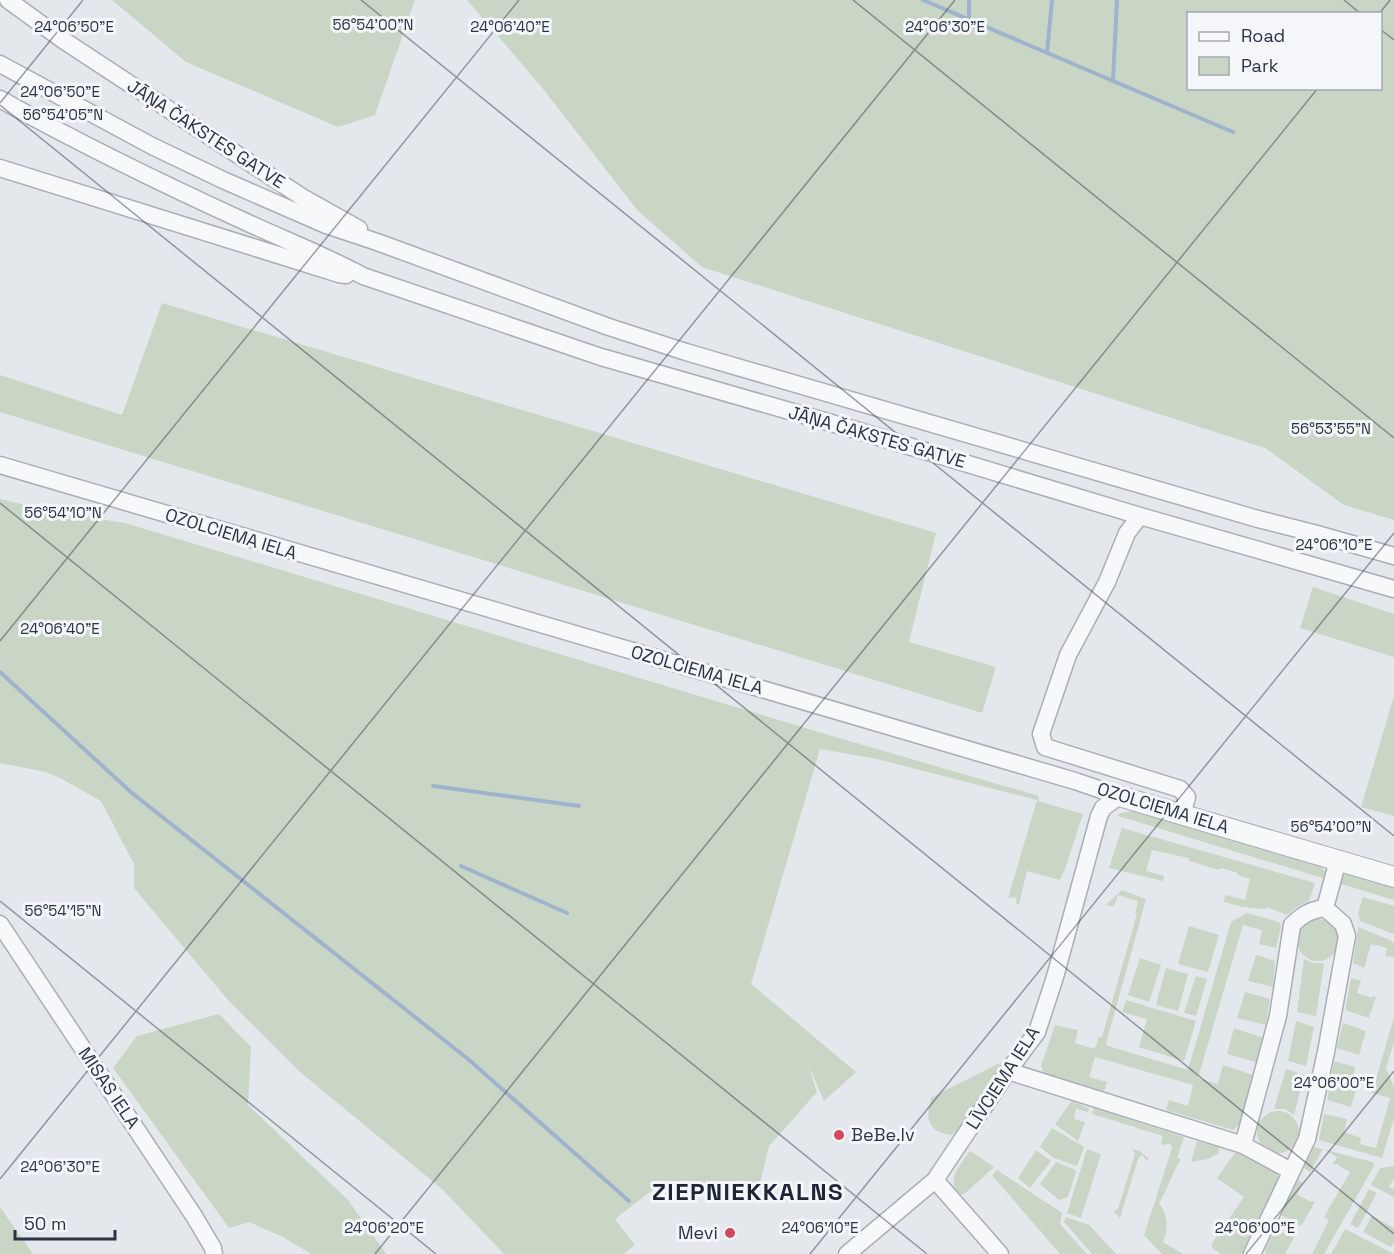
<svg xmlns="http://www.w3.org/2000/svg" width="1394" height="1254" font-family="'Space Grotesk',sans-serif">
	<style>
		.green { fill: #c9d6c5; fill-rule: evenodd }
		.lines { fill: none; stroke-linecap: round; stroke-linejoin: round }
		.stream { stroke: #9fb4cc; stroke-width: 4 }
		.minor-casing { stroke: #a9aeb7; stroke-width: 19 }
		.tertiary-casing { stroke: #a9aeb7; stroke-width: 22 }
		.minor { stroke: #f7f8fa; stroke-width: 16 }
		.tertiary { stroke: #f7f8fa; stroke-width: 20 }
		.ticks { fill: none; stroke: #2b3445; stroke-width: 1.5; stroke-opacity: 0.45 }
		.poi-dot { fill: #d1495b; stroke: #f4f6f9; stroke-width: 2 }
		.labels { text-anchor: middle; stroke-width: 6; stroke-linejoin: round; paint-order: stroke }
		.street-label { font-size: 18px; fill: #2b3445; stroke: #f4f6f9 }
		.poi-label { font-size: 18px; fill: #2b3445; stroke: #f4f6f9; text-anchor: start }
		.district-label { font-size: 24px; font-weight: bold; letter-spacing: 1.5px; fill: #1d2536; stroke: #f4f6f9 }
		.ticks-label { font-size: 15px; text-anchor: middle; fill: #2b3445; stroke: #f4f6f9; stroke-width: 6; stroke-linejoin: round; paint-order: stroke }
	</style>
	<rect width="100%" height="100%" fill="#e4e7ec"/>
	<path class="green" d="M112,0h303l-40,115 -37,12 -152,-65z
		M467,0h927v520l-50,-15 -79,-57 -563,-181 -64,-56 -98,-126zM1188,14h192v74h-192z
		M162,303l774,230 -27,109 87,25 -14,46 -982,-301v-37l122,40z
		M0,499l66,15 59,9 697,210 217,63 -1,5 45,13 -19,58 -4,8 -33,-9 -8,33h-3l1,-4 -2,-3 -7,1 29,-98 -160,-41 -57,-10 -69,235 105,88 -32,29 -16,-37 9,28 -48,54 -13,54 -101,-12 -40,31 20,26 -11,9h-120l-61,-64 -144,-119 -71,-71 -94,-112v-24l-33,-63 -41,-23 -14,-6 -46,-9z
		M1313,587l81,27v43l-94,-29z
		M1394,696v120l-33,-9z
		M1135,810l186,56 6,8 -1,5 -208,-63v-2z
		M1122,828l193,55 -6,18 -12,6 -10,8 -20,-8 -1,2 -23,-2 -19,-5 1,-7 20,5 5,-21 -12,-4v-2l-17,-5 -2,2 -30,-9v-3l-37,-8 -6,21 18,5 -1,5 -54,-13z
		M1347,873l47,14v13l-56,-17 1,-5z
		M1122,890l24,9 -40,145 2,2 80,24 43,-148 16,-9 32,9 2,4 -5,22 -17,-4 3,-14 -19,-5 -45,153 20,6 5,-19 30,10 -13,49 -7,6 -67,-20 3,-10 19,6 5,-21 -98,-28 -6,20 18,5 -3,9 -61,-18 -2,-7 14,-41 23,5 -3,13 20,6 4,-12h3l35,-123 -2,-1 3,-12 -20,-6 -4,11 -8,-1z
		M1363,897l31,9v28l-34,-13 -2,-8z
		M1297 940a21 21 0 1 1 42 0a21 21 0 1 1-42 0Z
		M1189,926l30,9 -11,37 -30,-8z
		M1358,927l32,13 4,4v13l-9,-1 2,-8 -16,-4 -7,24 -11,-5z
		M1256,955l19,6 -2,26 -25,-6z
		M1140,958l21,7 -12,37 -21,-7z
		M1304,959l9,4h11l-8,53 -19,-4z
		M1166,968l22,6 -10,37 -22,-6z
		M1196,976l11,3 -11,37 -12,-3z
		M1351,978l10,3 -4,12 15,5 1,-2 3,1 -7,21 -24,-8z
		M1245,992l25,7 -4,26 -29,-7z
		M1126,1000l70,21 -12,40 -45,-14 8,-28 -25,-7z
		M219,1014l32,33 -3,58 100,95 38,54h-75l-28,-17 -34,-15 -20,6 -116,-160 24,-32z
		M1394,1017v25l-8,26 8,19v31l-12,40 -63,-18 5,-26 23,5 -3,13 17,6 -1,6 16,4 14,-50 -18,-5z
		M1296,1021l18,6 -8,39 -18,-5z
		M1343,1023l23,8 -7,24 -22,-7z
		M1234,1028l30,10 -8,24 -29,-8z
		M1334,1061l21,6 -3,13 6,2 -7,25 -24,-7z
		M1002,1062l-41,65 -9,8c-24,-2 -28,-18 -20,-38z
		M1286,1069l18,6 -10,40 -9,-6h-11z
		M1072,1101l17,7 -1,4 -12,-3 -2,10 11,3 -7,19 -23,-17z
		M1094,1108l90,29 -7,21 4,1c-9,14 -13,30 -22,44 9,13 10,24 4,39l20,12h-21l-18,-19 28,-87 -2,-5 -7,2 -2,-1 2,-8 -71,-22z
		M1257 1132a21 21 0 1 1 42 0a21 21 0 1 1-42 0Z
		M1052,1128l32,19 -7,19 -23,-8 -14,-11z
		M1197,1141l22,6v6l-11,6 -17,3z
		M1314,1147l59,15 1,4 -50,88h-12l17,-34 -5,-3 26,-45 -14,-8h-3l4,-7 -14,-8 -13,23 -6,-4z
		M1087,1149l14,5 -20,64 -14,-5z
		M1132,1149l8,2 9,8 -2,2 -5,-6 -4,4 -18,59 -6,-6 4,-3 17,-55z
		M1036,1150l15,11 -21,27 -12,-10z
		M970,1151l24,16 -31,28c-21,-11 -2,-31 7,-44z
		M1238,1151l37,18 4,10 -35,75h-23l-9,-6v-5l32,-46 -27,-19 17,-24z
		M1056,1162l19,8 1,2 -8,25 -9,3 -19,-16z
		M1394,1166v12l-5,9 5,2v8l-23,-12 9,-17z
		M997,1170l65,43 -2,11 27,30h-27l-68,-79z
		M1298,1180l5,3 -6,11 14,8 1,-1 3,1 -14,24 -20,-11z
		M1369,1189l8,4 -19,35 -8,-4z
		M0,1207l33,47h-33z
		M1372,1216l22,12v14l-3,5 -28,-15z
		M1066,1217l23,8 27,29h-24l-28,-32z
		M1275,1229l19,9 -9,16h-19l-1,-4z
		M1345,1229l49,25h-63z"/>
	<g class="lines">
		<path class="stream" d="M923,0l310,132
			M969,19v-19
			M1047,53l5,-53
			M1113,80l4,-80
			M0,672l132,121 336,266 161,142
			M433,786l146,20
			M461,866l106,47"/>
		<g class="minor-casing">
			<path id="minor" d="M8,0l55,40 239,157 57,32
				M0,64l152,82 71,34 103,45 51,17 232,85 77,25 572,167 59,15 77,22
				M0,99c80,45 163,85 246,123 39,18 80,34 117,54l238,81 258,74 281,85 254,73
				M0,168l339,106 7,1
				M0,465l1075,316 44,15
				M1140,516l-13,17 -20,49 -39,73 -27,79 4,13 135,42 7,8 -5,18
				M0,924l194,292 19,32 1,6
				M1008,1071l235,74 48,26
				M1243,1145l35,-129 14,-91c10,-10 18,-15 33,-17l13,-48
				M935,1180l65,74
				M847,1254l88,-74 73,-109 29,-39 18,-55 44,-161 4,-8 16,-12
				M1252,1254l55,-115 19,-87 21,-116 -4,-12 -18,-16"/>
		</g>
		<g class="tertiary-casing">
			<path id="tertiary" d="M1119,796l275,81"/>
		</g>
		<use href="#minor" class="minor"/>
		<use href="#tertiary" class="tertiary"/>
	</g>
	<path class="ticks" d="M361,0l1033,836M853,0l541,438M1344,0l17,14M1379,14l11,-14M1380,29l14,11M0,103l83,-103M0,105l1394,1129M0,503l927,751M0,641l519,-641M0,901l436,353M0,1179l955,-1179M375,1254l943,-1166M810,1254l584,-721M1246,1254l148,-183"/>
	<g class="poi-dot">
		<circle cx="839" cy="1135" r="6"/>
		<circle cx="730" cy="1233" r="6"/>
	</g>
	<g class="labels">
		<g class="street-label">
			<text transform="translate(206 134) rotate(33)" y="6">JĀŅA ČAKSTES GATVE</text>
			<text transform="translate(877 437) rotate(16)" y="6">JĀŅA ČAKSTES GATVE</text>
			<text transform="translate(231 534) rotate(17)" y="6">OZOLCIEMA IELA</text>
			<text transform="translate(697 670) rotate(16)" y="6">OZOLCIEMA IELA</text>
			<text transform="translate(1163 808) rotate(17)" y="6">OZOLCIEMA IELA</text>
			<text transform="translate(1003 1078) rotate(-57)" y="6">LĪVCIEMA IELA</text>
			<text transform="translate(109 1088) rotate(56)" y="6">MISAS IELA</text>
		</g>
		<g class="poi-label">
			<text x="851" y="1141">BeBe.lv</text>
			<text x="718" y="1239" text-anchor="end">Mevi</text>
		</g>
		<g class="district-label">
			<text x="748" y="1200">ZIEPNIEKKALNS</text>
		</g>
	</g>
	<g class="ticks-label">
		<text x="373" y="30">56°54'00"N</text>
		<text x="74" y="32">24°06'50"E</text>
		<text x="510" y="32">24°06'40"E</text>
		<text x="945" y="32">24°06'30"E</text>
		<text x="60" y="97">24°06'50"E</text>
		<text x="63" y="120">56°54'05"N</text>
		<text x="1331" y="434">56°53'55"N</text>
		<text x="63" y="518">56°54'10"N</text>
		<text x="1334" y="550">24°06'10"E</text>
		<text x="60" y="634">24°06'40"E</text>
		<text x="1331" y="832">56°54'00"N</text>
		<text x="63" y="916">56°54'15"N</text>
		<text x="1334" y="1088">24°06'00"E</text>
		<text x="60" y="1172">24°06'30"E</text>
		<text x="384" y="1233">24°06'20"E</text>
		<text x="820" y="1233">24°06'10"E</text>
		<text x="1255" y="1233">24°06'00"E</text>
	</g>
	<rect x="1187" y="12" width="195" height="78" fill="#f4f6f9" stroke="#a4a8b1" stroke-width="1.5"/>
	<rect x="1199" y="32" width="30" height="9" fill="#f7f8fa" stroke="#a4a8b1" stroke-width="1.5"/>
	<text x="1241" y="42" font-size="18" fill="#2b3445">Road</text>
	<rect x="1199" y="57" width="30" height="18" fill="#c9d6c5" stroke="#a4a8b1" stroke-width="1.5"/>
	<text x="1241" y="72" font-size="18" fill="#2b3445">Park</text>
	<path d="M15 1230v9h100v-9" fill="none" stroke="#2b3445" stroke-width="3"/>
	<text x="24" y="1230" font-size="18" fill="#2b3445" stroke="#f4f6f9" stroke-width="4.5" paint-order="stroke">50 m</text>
</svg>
